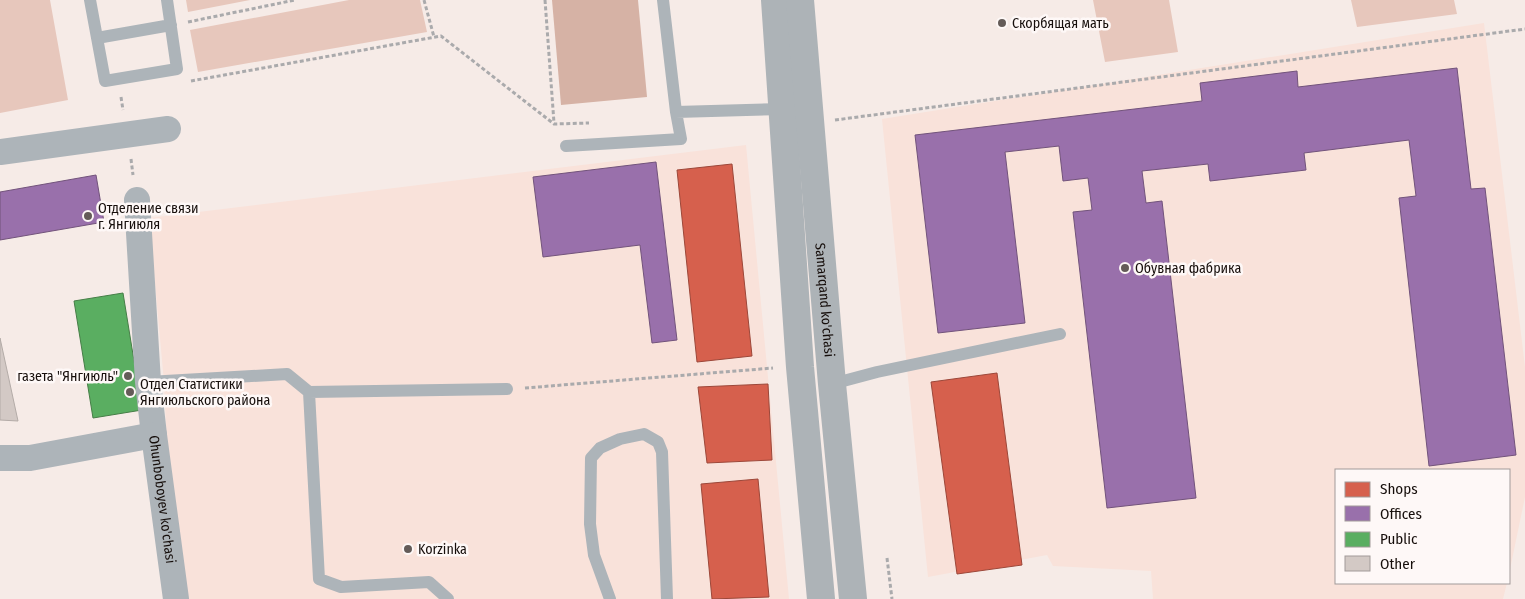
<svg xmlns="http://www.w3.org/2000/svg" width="1525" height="599" font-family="'Fira Sans Condensed',sans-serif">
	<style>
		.built { fill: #f9e2da }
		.forest { fill: #e7c7bc }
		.water { fill: #d6b2a5 }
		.shops { fill: #d6604d; stroke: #9c4739 }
		.offices { fill: #9970ab; stroke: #72537b }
		.public { fill: #5aae61; stroke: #467e47 }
		.building { fill: #d3c9c5; stroke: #b3aba7 }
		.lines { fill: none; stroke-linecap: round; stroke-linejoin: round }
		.path { stroke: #aaaaac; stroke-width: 3; stroke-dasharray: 4 2.5; stroke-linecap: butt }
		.service { stroke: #adb4b9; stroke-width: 12 }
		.minor { stroke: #adb4b9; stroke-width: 26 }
		.secondary { stroke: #adb3b7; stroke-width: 28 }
		.poi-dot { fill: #645b58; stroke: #fef8f7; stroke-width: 2 }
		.labels { text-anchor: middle; stroke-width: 5; stroke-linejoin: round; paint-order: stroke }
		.poi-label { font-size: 14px; fill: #160e0b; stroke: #fef8f7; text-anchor: start }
		.street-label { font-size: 14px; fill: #160e0b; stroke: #fef8f7 }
	</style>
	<rect width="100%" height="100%" fill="#f6ebe7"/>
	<path class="built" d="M1484,23l41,344v130l-16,77v-104h-173v113h171l-4,16h-350l-2,-28 -98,-5 -6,-11 -119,22 -46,-458z
		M746,145l43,454h-615l-10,-217 -15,-164z"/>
	<path class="forest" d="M0,0h50l18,100 -68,13z
		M186,0h64l-62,12z
		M349,0h71l7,32 -229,40 -8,-42z
		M1093,0h76l9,52 -73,10z
		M1351,0h103l3,14 -100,13z"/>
	<path class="water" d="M552,0h86l9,97 -86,8z"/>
	<path class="shops" d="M732,164l20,192 -55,6 -20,-192z
		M997,373l25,192 -65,9 -26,-192z
		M768,384l4,76 -65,3 -9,-76z
		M758,479l11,118 -57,2 -11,-115z"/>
	<path class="offices" d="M1457,68l14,121 14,-1 31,267 -87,11 -30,-268 17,-2 -7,-56 -105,13 2,17 -96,11 -2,-17 -66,7 4,32 16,-2 34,297 -89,10 -34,-296 19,-2 -4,-32 -25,3 -4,-35 -54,6 20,171 -87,10 -23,-198 287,-34 -2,-18 97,-12 1,16z
		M656,162l21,178 -25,3 -12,-98 -97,12 -10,-80z
		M96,175l8,47 -104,18v-48z"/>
	<path class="public" d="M123,293l19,117 -49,8 -19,-117z"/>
	<path class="building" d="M0,338l18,83 -18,-1z"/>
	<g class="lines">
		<path class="path" d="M424,0l10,37
			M545,0l9,123
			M188,22l107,-22
			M191,81l250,-45 113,88 35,-1
			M121,97l2,13
			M835,120l690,-91
			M131,159l2,16
			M525,388l248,-20
			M887,558l5,41"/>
		<path class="service" d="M90,0l15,81 72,-12 -10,-69
			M663,0l13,112 107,-3
			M97,38l74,-13
			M566,146l115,-7 -5,-27
			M148,382l139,-8 22,18 198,-3
			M832,384l45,-12 183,-38
			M309,392l10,187 22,8 88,-5 19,17
			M610,599l-16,-44 -4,-31 1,-66 9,-10 20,-9 24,-5 14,8 4,10 5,147"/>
		<g class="minor">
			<path d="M0,152l168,-23"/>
			<path d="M137,200l11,182 6,53"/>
			<path id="s1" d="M0,458h30l124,-23 22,164"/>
		</g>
		<g class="secondary">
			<path d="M775,0l25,367 21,232"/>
			<path id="s2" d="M800,0l32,384 21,215"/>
		</g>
	</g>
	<g class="poi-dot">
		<circle cx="1002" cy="23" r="5"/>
		<circle cx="88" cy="216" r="5"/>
		<circle cx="1125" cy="268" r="5"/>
		<circle cx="128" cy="376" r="5"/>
		<circle cx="130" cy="392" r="5"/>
		<circle cx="408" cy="549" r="5"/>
	</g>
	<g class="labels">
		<g class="poi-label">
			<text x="1012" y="28">Скорбящая мать</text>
			<text x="98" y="213">Отделение связи<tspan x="98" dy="16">г. Янгиюля</tspan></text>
			<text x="1135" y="273">Обувная фабрика</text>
			<text x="118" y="381" text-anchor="end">газета "Янгиюль"</text>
			<text x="140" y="389">Отдел Статистики<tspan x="140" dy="16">Янгиюльского района</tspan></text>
			<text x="418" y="554">Korzinka</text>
		</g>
		<g class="street-label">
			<text dy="5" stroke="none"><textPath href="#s2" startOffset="301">Samarqand ko'chasi</textPath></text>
			<text dy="5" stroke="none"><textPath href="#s1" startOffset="221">Ohunboboyev ko'chasi</textPath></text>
		</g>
	</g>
	<rect x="1335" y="469" width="175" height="115" fill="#fef8f7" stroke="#a19a99"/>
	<rect x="1345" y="482" width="25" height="15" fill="#d6604d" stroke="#a19a99"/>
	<text x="1380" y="494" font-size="15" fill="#160e0b">Shops</text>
	<rect x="1345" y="506" width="25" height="15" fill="#9970ab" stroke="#a19a99"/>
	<text x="1380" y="519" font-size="15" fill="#160e0b">Offices</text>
	<rect x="1345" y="532" width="25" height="15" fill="#5aae61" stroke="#a19a99"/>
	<text x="1380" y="544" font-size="15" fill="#160e0b">Public</text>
	<rect x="1345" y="556" width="25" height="15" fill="#d3c9c5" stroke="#a19a99"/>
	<text x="1380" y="569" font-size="15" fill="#160e0b">Other</text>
</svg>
